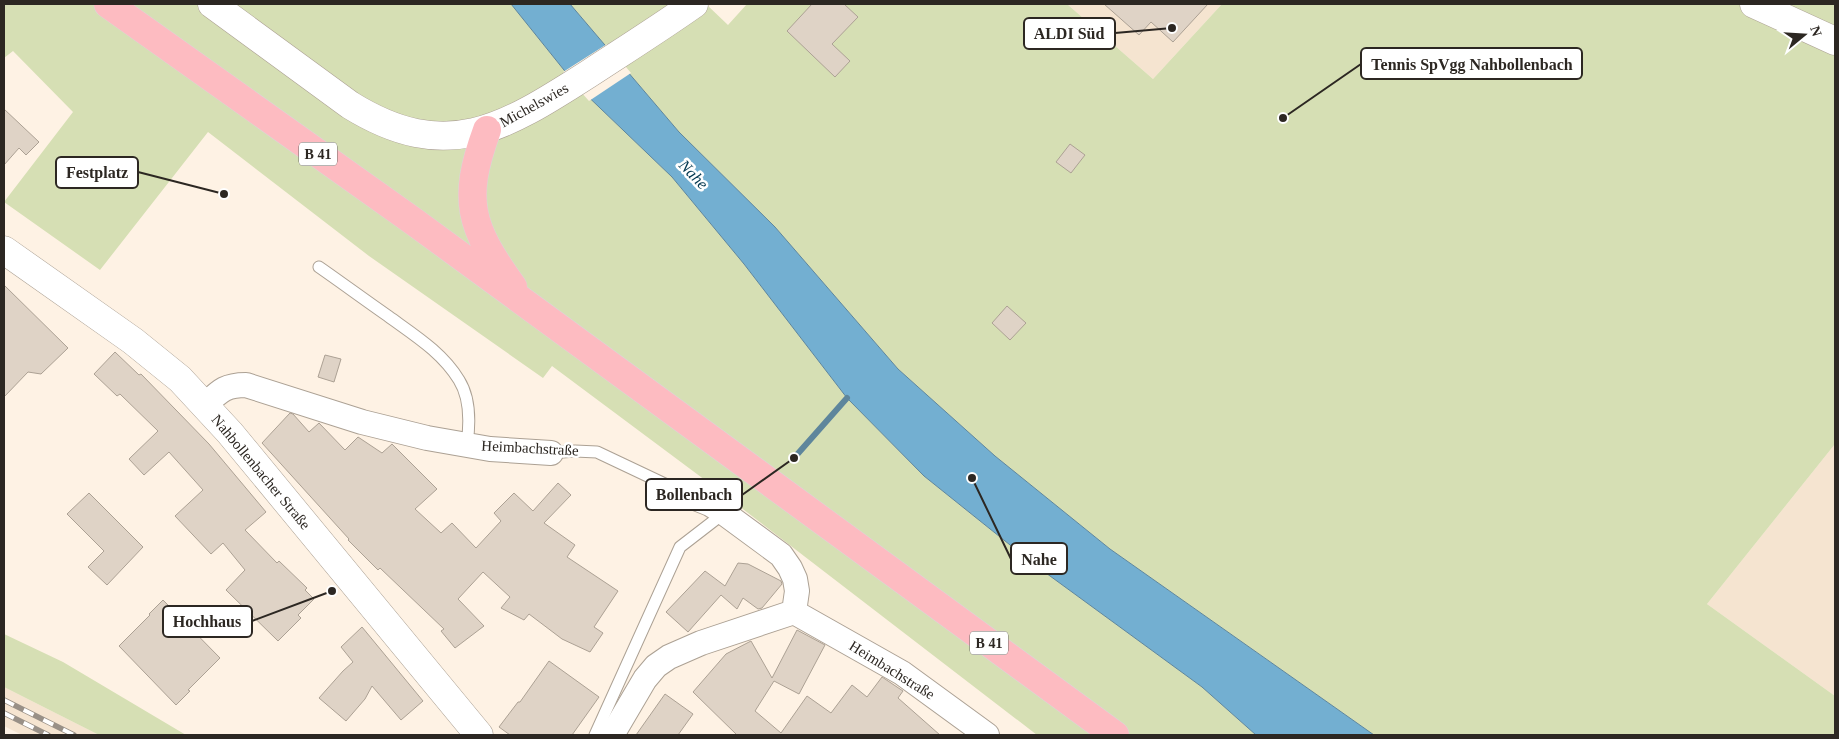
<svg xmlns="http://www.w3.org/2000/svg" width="1839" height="739" font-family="Georgia,serif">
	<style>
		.built { fill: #f5e4d0 }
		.green { fill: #d6dfb4 }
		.water { fill: #73afd1; stroke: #5e869c }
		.pier { fill: #fef2e4 }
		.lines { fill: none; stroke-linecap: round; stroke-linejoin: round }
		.stream { stroke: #5e869c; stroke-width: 6 }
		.building { fill: #dfd3c6; stroke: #aca194 }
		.service-casing { stroke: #aca194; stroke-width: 13 }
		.minor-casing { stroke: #aca194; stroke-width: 26 }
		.tertiary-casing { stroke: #aca194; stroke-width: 29 }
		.primary-casing { stroke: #d9d8d7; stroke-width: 29 }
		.service { stroke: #fff; stroke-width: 11 }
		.minor { stroke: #fff; stroke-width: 24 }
		.tertiary { stroke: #fff; stroke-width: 28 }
		.primary { stroke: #fdbbc1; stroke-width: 28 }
		.rail-casing { stroke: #999087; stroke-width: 5.5 }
		.rail { stroke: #fff; stroke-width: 4; stroke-dasharray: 11; stroke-linecap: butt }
		.labels { text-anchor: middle; stroke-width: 5; stroke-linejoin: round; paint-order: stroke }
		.shield { fill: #fff; stroke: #6b6864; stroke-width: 1 }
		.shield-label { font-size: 14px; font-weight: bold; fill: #2c2722 }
		.street-label { font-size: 15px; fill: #2c2722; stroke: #fff }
		.water-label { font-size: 16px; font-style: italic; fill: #02374f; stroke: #fff }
		.leader { fill: none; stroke: #2c2722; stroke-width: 2 }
		.callout-dot { fill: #2c2722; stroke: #fff; stroke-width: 2 }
		.callout { fill: #fff; stroke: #2c2722; stroke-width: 2 }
		.callout-label { font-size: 16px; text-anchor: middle; font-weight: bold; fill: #2c2722 }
	</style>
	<rect width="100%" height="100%" fill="#fef2e4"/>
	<path class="built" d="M1067,4h155l-69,75z
		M1835,444v252l-128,-92z
		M4,687l95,48h-77l-18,-9z"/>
	<path class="green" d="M4,4h507l65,81 96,92 72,87 103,134 77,78 111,89 167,122 54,48h-219l-328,-252 -157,-117 -9,12 -174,-122 -161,-124 -108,138 -96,-68 69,-90 -60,-61 -9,7z
		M570,4h136l22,21 19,-21h320l86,75 69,-75h613v440l-128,160 128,92v39h-461l-264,-186 -115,-93 -97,-87 -123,-142 -96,-95z
		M4,634l59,28 123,73h-87l-95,-48z"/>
	<path class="water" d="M511,4h59l109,128 96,95 123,142 97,87 115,93 264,186h-118l-54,-48 -167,-122 -111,-89 -77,-78 -103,-134 -72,-87 -96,-92z"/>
	<path class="pier" d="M607,44l24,29 -42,28 -26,-29z"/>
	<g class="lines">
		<path class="stream" d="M794,458l53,-60"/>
	</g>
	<path class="building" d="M812,4h32l14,13 -26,27 18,17 -15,16 -48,-46z
		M1104,4h104l-35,38 -22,-20 -12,13z
		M4,109l35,33 -13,13 -7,-7 -15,17z
		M1070,144l15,11 -14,18 -15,-11z
		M4,285l64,63 -27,26 -13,-2 -24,25z
		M1007,306l19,17 -16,17 -18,-17z
		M115,352l24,23 2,-1 68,70 57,68 -21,18 32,33 2,-2 28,27 -2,2 9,9 -16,16 3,3 -23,23 -52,-51 19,-20 -22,-27 -12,11 -36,-38 28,-26 -34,-38 -25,23 -15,-16 29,-28 -38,-37 -3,2 -23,-22z
		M325,355l16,4 -7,23 -16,-5z
		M290,413l3,1 16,18 10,-9 26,27 13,-13 24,16 10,-9 45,45 -22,20 26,24 11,-10 24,25 25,-27 -7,-8 20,-20 19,18 25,-28 13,12 -27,28 31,22 -8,12 51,34 -24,36 9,6 -13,19 -28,-13 -33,-25 -5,6 -23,-12 9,-11 -27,-25 -25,27 26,27 -29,22 -14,-17 3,-2 -64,-61 -2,2 -30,-30 1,-1 -87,-96z
		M89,493l54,54 -36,38 -19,-18 16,-16 -37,-37z
		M738,563l10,1 33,17 1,3 -20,24 -4,1 -15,-11 -6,11 -16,-14 -33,37 -22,-20 39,-41 20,15z
		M163,600l57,58 -32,32 2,1 -14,14 -57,-59 31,-31 -1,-1z
		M362,627l61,74 -22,19 -29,-34 -7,13 -19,22 -27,-23 24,-27 10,-9 -12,-15z
		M797,630l28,15 -26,49 -25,-13 -19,30 26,22 26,-37 24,17 21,-28 15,12 15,-20 21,14 -5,7 42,37h-203l-44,-43 33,-38 25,-13 21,37z
		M549,661l50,36 -27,38h-62l-11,-8 19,-25h2z
		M665,694l28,20 -15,21h-42z"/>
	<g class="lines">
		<g class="service-casing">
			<path id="service" d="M319,267c23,16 46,33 69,49 26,19 54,36 71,64 12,19 11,43 8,64
				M551,453l24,-2 22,1 93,44
				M595,735l85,-188 44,-34"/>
		</g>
		<g class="minor-casing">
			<path id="minor" d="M205,405c15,-14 20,-20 41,-20l116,37 65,16 63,11 61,4
				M690,496l20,8 14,9 57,42 9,13 5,11 2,12 -3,21
				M612,735l33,-56 11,-13 13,-9 32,-14 93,-31 108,61 85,62"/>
		</g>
		<g class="tertiary-casing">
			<path id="tertiary" d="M212,4l138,101c97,60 154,23 240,-32 35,-23 70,-45 104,-69
				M1754,4l81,37
				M4,250l129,91 47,38 50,54 249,302"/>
		</g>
		<g class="primary-casing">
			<path id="primary" d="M108,4l305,217 702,514
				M487,130c-26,71 -17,97 26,157"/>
		</g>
		<use href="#service" class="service"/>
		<use href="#minor" class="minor"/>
		<use href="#tertiary" class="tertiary"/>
		<use href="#primary" class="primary"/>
		<g class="rail-casing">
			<path id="rail" d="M4,700l70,35
				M4,713l44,22"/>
		</g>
		<use href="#rail" class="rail"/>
	</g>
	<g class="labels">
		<g class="shield">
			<rect x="299" y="142.5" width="38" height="23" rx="4"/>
			<rect x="970" y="631.5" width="38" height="23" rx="4"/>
		</g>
		<g class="shield-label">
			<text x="318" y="159">B 41</text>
			<text x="989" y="648">B 41</text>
		</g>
		<g class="street-label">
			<text transform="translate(534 105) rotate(-29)" y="5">Michelswies</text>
			<text transform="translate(530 448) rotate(3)" y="5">Heimbachstraße</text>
			<text transform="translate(261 472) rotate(50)" y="5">Nahbollenbacher Straße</text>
			<text transform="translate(892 670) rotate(32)" y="5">Heimbachstraße</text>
		</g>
		<g class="water-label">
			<text transform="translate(694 174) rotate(46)" y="6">Nahe</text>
		</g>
	</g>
	<path class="leader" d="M1172 28L1115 33M1283 118L1361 64M224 194L138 172M794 458L742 495M972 478L1011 559M332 591L252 621"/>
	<g class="callout-dot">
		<circle cx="1172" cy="28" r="5"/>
		<circle cx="1283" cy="118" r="5"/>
		<circle cx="224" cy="194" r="5"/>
		<circle cx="794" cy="458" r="5"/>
		<circle cx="972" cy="478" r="5"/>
		<circle cx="332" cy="591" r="5"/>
	</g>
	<g class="callout">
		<rect x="1024" y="18" width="91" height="31" rx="5"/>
		<rect x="1361" y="48" width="221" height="31" rx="5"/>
		<rect x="56" y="157" width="82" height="31" rx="5"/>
		<rect x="646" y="479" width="96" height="31" rx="5"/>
		<rect x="1011" y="543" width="56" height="31" rx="5"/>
		<rect x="163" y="606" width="89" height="31" rx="5"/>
	</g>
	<g class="callout-label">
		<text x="1069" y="39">ALDI Süd</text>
		<text x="1472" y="70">Tennis SpVgg Nahbollenbach</text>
		<text x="97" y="178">Festplatz</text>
		<text x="694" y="500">Bollenbach</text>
		<text x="1039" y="565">Nahe</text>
		<text x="207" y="627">Hochhaus</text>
	</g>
	<rect width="1839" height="739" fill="none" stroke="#2c2722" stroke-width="10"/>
	<g transform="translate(1804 35) rotate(72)" stroke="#ffffff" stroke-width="4" paint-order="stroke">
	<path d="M0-4L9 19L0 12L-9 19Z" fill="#2c2722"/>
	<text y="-8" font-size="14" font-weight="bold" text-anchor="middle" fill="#2c2722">N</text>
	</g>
</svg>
